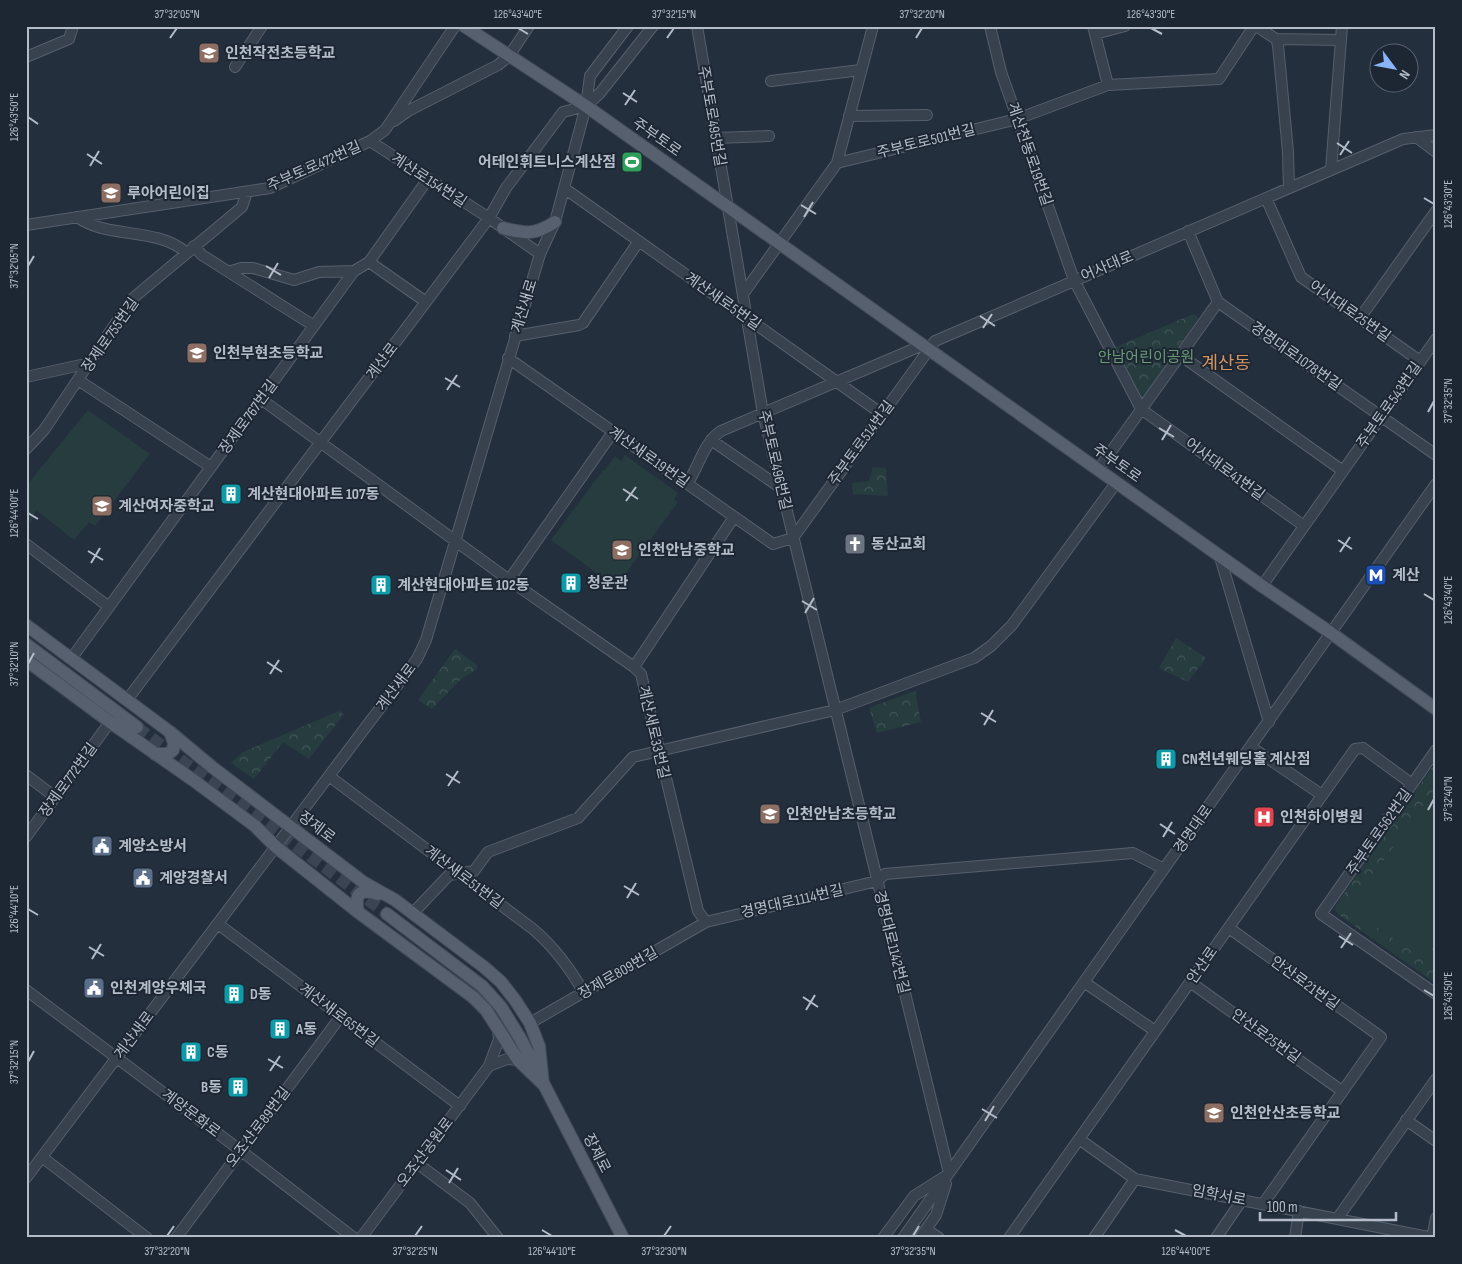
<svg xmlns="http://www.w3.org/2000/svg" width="1462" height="1264" font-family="'Sofia Sans Condensed','Noto Sans KR',sans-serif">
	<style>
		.forest { fill: url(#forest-crowns) }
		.pitch { fill: #263c3f }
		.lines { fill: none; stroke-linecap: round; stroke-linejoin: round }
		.major-tunnel { stroke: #3a4453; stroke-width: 12; stroke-dasharray: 12 6; stroke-linecap: butt }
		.minor-casing { stroke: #565f6c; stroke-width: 12 }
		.major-casing { stroke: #414a57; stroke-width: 14 }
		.minor { stroke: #38414e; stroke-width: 10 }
		.major { stroke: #56606e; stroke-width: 12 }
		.ticks { fill: none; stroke: #b4bcc9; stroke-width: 2 }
		.labels { text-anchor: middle; stroke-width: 4; stroke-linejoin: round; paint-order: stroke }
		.poi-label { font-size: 15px; font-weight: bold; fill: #b4bcc9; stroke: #1d2633; text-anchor: start }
		.street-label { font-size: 15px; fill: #b4bcc9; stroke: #1d2633 }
		.park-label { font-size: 15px; fill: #6b9a76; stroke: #1d2633 }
		.quarter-label { font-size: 18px; fill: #d59563; stroke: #1d2633 }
		.neatline { fill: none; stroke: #b4bcc9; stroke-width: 2 }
		.ticks-label { font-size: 12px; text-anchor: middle; fill: #b4bcc9 }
	</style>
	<defs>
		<pattern id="forest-crowns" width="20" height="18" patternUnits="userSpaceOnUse" patternTransform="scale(1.25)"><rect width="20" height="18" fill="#263c3f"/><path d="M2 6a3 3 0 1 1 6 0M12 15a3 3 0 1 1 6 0" fill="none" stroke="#435659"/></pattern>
	</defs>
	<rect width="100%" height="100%" fill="#242f3e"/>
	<path class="forest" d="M1193,314l4,2 1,3 -56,80 -26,-52z
		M873,467l13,1 2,28 -35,-2 -1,-11 17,-2z
		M1176,638l30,20 -18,24 -29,-14z
		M455,649l22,16v4l-18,12 -27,28 -14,-9z
		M915,691l6,31 -44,11 -8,-25z
		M339,711l5,3 -35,45 -26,-17 -29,37 -23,-16 12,-11z
		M1436,762v222l-97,-69 -4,-5 1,-5z"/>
	<path class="pitch" d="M88,410l62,44 -55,72 -6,-4 -15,18 -38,-30 -5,13 -5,-3v-34z
		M625,455l53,38 -4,6 4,3 -62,85 -65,-47 52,-70 1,1 11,-15 6,5z
		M1433,791l3,3v150l-12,16 -74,-52z"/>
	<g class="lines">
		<path class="major-tunnel" d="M137,727l250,187"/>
		<g class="minor-casing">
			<path id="minor" d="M697,26l66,387 186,760
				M990,26l11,46 73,208 67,129 163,117
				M1093,26l15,59
				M1256,26l20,13 64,1
				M1095,34l30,-8
				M1276,39l2,6 10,107 1,36
				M26,57l43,-18 4,-13
				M235,67l27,-41
				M771,81l90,-11
				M849,116l78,-1
				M394,121l14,-10 90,-46 11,-9 20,-30
				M1416,137l20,15
				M716,138l53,-2
				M370,141l119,77 51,36
				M837,163l36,-137
				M1331,170l11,-144
				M564,188l318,226
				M1266,198l35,79 119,84
				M77,217c33,23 79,9 110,36
				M26,225l244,-37 100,-47 15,-11 70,-104
				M1188,231l30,71 218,153
				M194,246l8,9 112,71
				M369,262l57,40
				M229,272l12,-4h12l41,12 25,-8 35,-1
				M743,294l94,-131 180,-44 91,-34 111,-6 35,-53
				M1360,318l76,-107
				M515,336l64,-11 4,-2 56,-82
				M1180,355l163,116
				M508,358l265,186 20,-6 142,-197 468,-202 33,-4
				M26,377l64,-14
				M78,380l133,87
				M261,399l248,181 125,87 7,7 57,237 8,11
				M711,440l70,48
				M26,449l18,-19 88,-131 110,-92 5,-15
				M1098,470l120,-168
				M687,484c12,-17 16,-41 34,-53l202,-86
				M26,544l83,63
				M1220,557l49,165
				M509,580l104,-148
				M1262,586l174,-247
				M71,659l283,-388 15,-9 59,-83
				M634,667l100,-150
				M127,700l362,-482 17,-30 57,-76 23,-6 14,-13 53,-67
				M1251,747l71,48
				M1436,750l-115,164 115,80
				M26,775l29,22
				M329,776l204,153c21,18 37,39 51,64
				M26,837l84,-115
				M413,913l36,-38 25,-4 14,-19 90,-34 55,-61 202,-47 139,-52 17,-12 21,-21 104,-142
				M218,924l242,182
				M1229,928l152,109 -118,167
				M1084,982l71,49
				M1190,982l152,109
				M26,990l214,160 114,88
				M530,1023l176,-101 171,-41 8,-7 248,-21 31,16
				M489,1066l18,-7 11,1
				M1406,1120l30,21
				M1079,1139l56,40
				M42,1157l105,81
				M417,1163l53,40 28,35
				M26,1178l391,-519 9,-19 114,-386 15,-32 31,-116 4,-30 38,-50
				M1337,1219l99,-140
				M926,1229l13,9
				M176,1238l165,-222
				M361,1238l128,-172 10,-27 -1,-9
				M883,1238l31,-42 30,-19
				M903,1238l533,-754
				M920,1238l16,-23 10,-31
				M1009,1238l346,-489 8,-1 49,36
				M1094,1238l41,-59 298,59
				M1216,1238l26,-38
				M1295,1238l4,-27
				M1432,1238l4,-20"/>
		</g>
		<g class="major-casing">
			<path id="major" d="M464,26l122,80 676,480 69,47 105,76
				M503,228c22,6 32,7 52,-6
				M26,625l144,107 42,35 151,115 32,18 89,67 17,15 14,18 15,23 9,23 4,38
				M26,644l111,83
				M26,660l84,62 83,58 62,46 21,21 82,65 115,85 13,13 32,50 25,24
				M155,754h13l5,-4 1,-7 -4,-11
				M358,912c-4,-19 3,-24 20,-18
				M387,914l95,72 19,21 19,31 103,200"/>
		</g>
		<use href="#minor" class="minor"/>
		<use href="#major" class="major"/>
	</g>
	<path class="ticks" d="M518,28l10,6M1151,28l11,6M170,38l7,-10M667,38l7,-10M916,38l6,-10M623,93l14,9M625,105l10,-15M28,117l10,7M1337,143l15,10M87,154l15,10M1340,155l9,-14M90,166l9,-15M1424,198l10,6M801,205l15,9M804,217l9,-15M28,266l6,-10M266,266l15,9M269,278l9,-15M980,316l15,10M983,328l9,-14M445,378l15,9M447,390l10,-15M1428,412l6,-11M1159,428l15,9M1162,440l9,-15M623,489l15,10M626,501l10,-14M28,513l10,6M1338,540l14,9M88,551l15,9M1340,552l10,-15M91,563l9,-15M1424,594l10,6M802,601l15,9M805,613l9,-15M267,662l15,10M28,664l6,-11M270,674l9,-14M981,713l15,9M984,725l9,-15M446,774l14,9M448,786l10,-15M1428,810l6,-11M1160,824l15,10M1163,837l9,-15M624,886l15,9M627,898l9,-15M28,909l10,6M1339,936l14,9M89,947l15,9M1341,948l10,-15M92,959l9,-15M1424,990l10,6M803,997l15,10M806,1010l9,-15M268,1059l15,9M28,1062l6,-11M270,1071l10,-15M982,1109l15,9M985,1121l9,-15M446,1170l15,10M449,1183l9,-15M542,1230l10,6M1175,1230l11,6M167,1236l7,-10M415,1236l7,-10M664,1236l7,-10M913,1236l6,-10"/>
	<defs>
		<g id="school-square" transform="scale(1.125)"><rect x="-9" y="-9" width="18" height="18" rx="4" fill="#8d6e63" stroke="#1d2633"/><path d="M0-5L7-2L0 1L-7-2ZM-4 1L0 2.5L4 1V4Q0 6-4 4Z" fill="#fff"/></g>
		<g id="stadium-square" transform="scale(1.125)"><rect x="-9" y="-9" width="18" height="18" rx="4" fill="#2e9e5b" stroke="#1d2633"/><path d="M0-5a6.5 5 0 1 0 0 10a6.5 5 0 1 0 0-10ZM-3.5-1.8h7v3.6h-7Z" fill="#fff"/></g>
		<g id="building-square" transform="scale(1.125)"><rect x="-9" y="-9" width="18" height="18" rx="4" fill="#0f9aa8" stroke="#1d2633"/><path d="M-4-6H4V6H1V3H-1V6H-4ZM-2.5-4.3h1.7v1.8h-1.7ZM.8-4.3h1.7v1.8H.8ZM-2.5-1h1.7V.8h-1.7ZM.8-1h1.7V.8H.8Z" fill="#fff"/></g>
		<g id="church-square" transform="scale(1.125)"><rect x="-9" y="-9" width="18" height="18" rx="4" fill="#6b7280" stroke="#1d2633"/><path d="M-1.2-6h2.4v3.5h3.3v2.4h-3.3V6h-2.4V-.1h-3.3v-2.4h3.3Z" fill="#fff"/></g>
		<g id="metro-square" transform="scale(1.125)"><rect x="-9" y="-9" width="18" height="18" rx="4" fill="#1a4fb4" stroke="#1d2633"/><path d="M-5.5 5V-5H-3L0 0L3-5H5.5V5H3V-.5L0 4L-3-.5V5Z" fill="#fff"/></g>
		<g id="hospital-square" transform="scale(1.125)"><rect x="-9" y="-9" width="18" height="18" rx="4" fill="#e0444e" stroke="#1d2633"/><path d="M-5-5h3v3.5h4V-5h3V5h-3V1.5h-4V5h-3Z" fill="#fff"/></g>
		<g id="civic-square" transform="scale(1.125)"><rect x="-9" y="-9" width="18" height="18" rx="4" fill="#5c6f8a" stroke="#1d2633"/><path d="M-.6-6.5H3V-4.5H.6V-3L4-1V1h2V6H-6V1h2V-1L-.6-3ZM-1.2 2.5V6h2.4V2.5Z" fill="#fff"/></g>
	</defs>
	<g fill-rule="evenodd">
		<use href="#school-square" x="209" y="53"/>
		<use href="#stadium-square" x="632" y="162"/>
		<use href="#school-square" x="111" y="193"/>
		<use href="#school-square" x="197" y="353"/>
		<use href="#building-square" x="231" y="494"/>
		<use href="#school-square" x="102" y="506"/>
		<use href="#church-square" x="855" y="544"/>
		<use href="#school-square" x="622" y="550"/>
		<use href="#metro-square" x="1376" y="575"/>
		<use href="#building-square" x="571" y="583"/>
		<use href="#building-square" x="381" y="585"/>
		<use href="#building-square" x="1166" y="759"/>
		<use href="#school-square" x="770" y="814"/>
		<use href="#hospital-square" x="1264" y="817"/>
		<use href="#civic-square" x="102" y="846"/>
		<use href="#civic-square" x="143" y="878"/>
		<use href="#civic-square" x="94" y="988"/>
		<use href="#building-square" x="234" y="994"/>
		<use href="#building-square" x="280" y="1029"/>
		<use href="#building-square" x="191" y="1052"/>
		<use href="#building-square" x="238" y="1087"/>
		<use href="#school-square" x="1214" y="1113"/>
	</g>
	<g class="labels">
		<g class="poi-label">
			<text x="225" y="58">인천작전초등학교</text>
			<text x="616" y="167" text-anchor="end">어테인휘트니스계산점</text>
			<text x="127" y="198">루아어린이집</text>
			<text x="213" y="358">인천부현초등학교</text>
			<text x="247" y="499">계산현대아파트 107동</text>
			<text x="118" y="511">계산여자중학교</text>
			<text x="871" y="549">동산교회</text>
			<text x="638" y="555">인천안남중학교</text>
			<text x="1392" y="580">계산</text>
			<text x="587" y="588">청운관</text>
			<text x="397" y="590">계산현대아파트 102동</text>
			<text x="1182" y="764">CN천년웨딩홀 계산점</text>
			<text x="786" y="819">인천안남초등학교</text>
			<text x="1280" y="822">인천하이병원</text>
			<text x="118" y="851">계양소방서</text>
			<text x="159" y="883">계양경찰서</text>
			<text x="110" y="993">인천계양우체국</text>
			<text x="250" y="999">D동</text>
			<text x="296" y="1034">A동</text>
			<text x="207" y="1057">C동</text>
			<text x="222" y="1092" text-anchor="end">B동</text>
			<text x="1230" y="1118">인천안산초등학교</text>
		</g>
		<g class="street-label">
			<text transform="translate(712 116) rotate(80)" y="5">주부토로495번길</text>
			<text transform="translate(657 137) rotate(35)" y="5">주부토로</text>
			<text transform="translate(926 141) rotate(-14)" y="5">주부토로501번길</text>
			<text transform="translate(1030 154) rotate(71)" y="5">계산천동로19번길</text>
			<text transform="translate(314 166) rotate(-24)" y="5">주부토로472번길</text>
			<text transform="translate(429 180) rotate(33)" y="5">계산로154번길</text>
			<text transform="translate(1107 266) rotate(-23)" y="5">어사대로</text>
			<text transform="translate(723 301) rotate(35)" y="5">계산새로5번길</text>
			<text transform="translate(524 306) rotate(-73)" y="5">계산새로</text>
			<text transform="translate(1350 311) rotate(35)" y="5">어사대로25번길</text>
			<text transform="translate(110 335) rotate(-55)" y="5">장제로755번길</text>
			<text transform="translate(1296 356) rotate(35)" y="5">경명대로1078번길</text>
			<text transform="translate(382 361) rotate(-53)" y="5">계산로</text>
			<text transform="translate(1389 405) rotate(-55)" y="5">주부토로543번길</text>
			<text transform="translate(248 417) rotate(-54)" y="5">장제로767번길</text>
			<text transform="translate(861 443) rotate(-54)" y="5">주부토로514번길</text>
			<text transform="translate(649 457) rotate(35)" y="5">계산새로19번길</text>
			<text transform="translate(775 460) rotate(77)" y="5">주부토로496번길</text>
			<text transform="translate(1117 463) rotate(35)" y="5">주부토로</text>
			<text transform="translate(1225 469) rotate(36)" y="5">어사대로41번길</text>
			<text transform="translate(396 687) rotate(-53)" y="5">계산새로</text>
			<text transform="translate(654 732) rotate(77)" y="5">계산새로33번길</text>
			<text transform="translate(68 780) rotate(-54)" y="5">장제로772번길</text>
			<text transform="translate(317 827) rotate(37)" y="5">장제로</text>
			<text transform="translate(1193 829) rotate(-55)" y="5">경명대로</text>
			<text transform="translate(1379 832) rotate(-55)" y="5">주부토로562번길</text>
			<text transform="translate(464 877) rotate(37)" y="5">계산새로51번길</text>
			<text transform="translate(792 901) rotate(-13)" y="5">경명대로1114번길</text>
			<text transform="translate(892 942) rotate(76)" y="5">경명대로1142번길</text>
			<text transform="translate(1202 965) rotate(-55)" y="5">안산로</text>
			<text transform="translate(618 973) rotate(-30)" y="5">장제로809번길</text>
			<text transform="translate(1305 983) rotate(36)" y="5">안산로21번길</text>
			<text transform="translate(339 1015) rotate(37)" y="5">계산새로65번길</text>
			<text transform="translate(134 1035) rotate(-53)" y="5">계산새로</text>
			<text transform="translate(1266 1036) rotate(36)" y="5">안산로25번길</text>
			<text transform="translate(191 1113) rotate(37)" y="5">계양문화로</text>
			<text transform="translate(258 1127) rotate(-53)" y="5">오조산로89번길</text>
			<text transform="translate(425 1152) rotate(-53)" y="5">오조산공원로</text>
			<text transform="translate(597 1153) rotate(63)" y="5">장제로</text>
			<text transform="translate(1219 1195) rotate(11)" y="5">임학서로</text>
		</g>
		<g class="park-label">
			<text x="1146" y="362">안남어린이공원</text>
		</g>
		<g class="quarter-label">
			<text x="1226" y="369">계산동</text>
		</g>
	</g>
	<rect width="1462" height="1264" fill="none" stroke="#1d2633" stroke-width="55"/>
	<g transform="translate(1394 68) rotate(122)"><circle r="24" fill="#1d2633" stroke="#59626f"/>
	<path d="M0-4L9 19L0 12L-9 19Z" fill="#8ab4f8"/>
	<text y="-8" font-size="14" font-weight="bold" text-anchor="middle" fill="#b4bcc9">N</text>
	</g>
	<path d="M1260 1212v8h136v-8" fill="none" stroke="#b4bcc9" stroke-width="2.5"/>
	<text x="1267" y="1212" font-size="15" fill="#b4bcc9" stroke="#1d2633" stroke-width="4" paint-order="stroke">100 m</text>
	<rect x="28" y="28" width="1406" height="1208" class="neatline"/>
	<g class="ticks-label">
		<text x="177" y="18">37°32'05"N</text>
		<text x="518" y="18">126°43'40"E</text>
		<text x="674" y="18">37°32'15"N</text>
		<text x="922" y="18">37°32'20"N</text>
		<text x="1151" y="18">126°43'30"E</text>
		<text transform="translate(14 117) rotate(-90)" y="4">126°43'50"E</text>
		<text transform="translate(1448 204) rotate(-90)" y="4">126°43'30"E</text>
		<text transform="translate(14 266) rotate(-90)" y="4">37°32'05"N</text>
		<text transform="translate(1448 401) rotate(-90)" y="4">37°32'35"N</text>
		<text transform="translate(14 513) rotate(-90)" y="4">126°44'00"E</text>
		<text transform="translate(1448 600) rotate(-90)" y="4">126°43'40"E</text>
		<text transform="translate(14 664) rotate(-90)" y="4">37°32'10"N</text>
		<text transform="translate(1448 799) rotate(-90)" y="4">37°32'40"N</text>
		<text transform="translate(14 909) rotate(-90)" y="4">126°44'10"E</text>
		<text transform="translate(1448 996) rotate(-90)" y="4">126°43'50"E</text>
		<text transform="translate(14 1062) rotate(-90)" y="4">37°32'15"N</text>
		<text x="167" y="1255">37°32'20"N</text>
		<text x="415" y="1255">37°32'25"N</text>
		<text x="552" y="1255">126°44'10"E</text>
		<text x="664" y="1255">37°32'30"N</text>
		<text x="913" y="1255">37°32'35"N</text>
		<text x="1186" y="1255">126°44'00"E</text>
	</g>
</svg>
